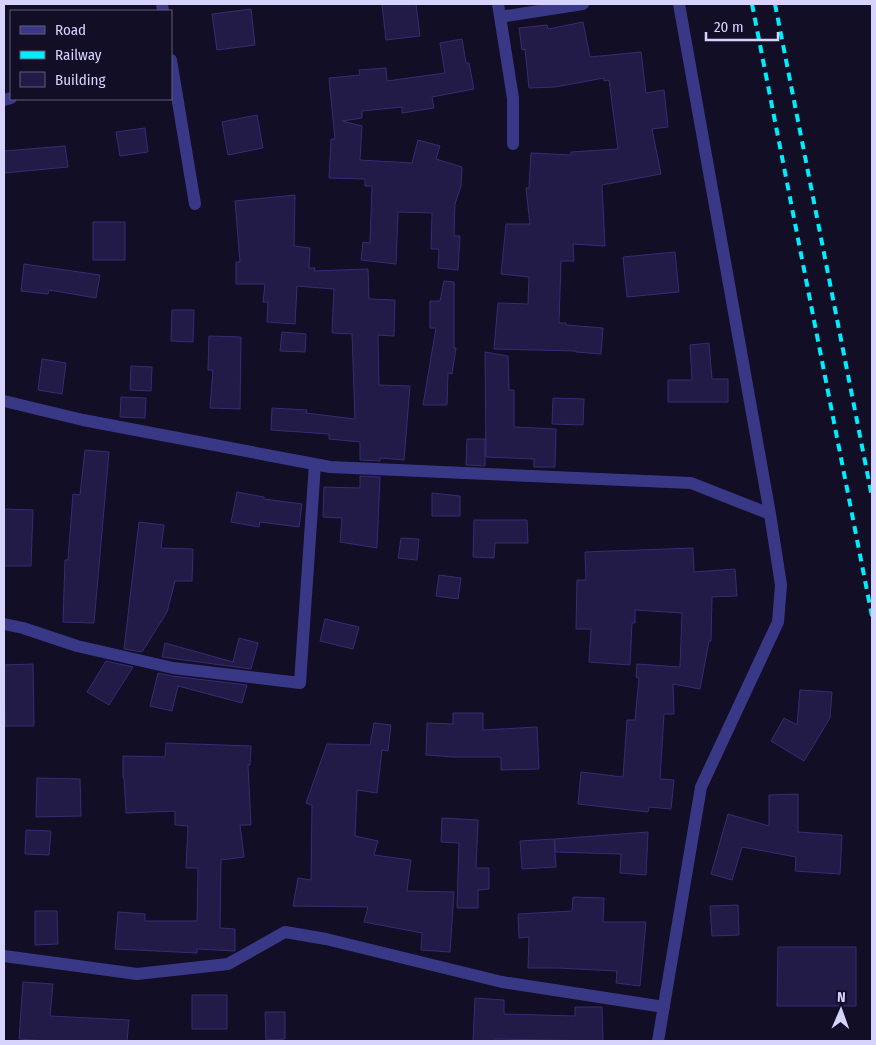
<svg xmlns="http://www.w3.org/2000/svg" width="876" height="1045" font-family="'Fira Sans Condensed',sans-serif">
	<style>
		.building { fill: #221a47; stroke: #372c74 }
		.lines { fill: none; stroke-linecap: round; stroke-linejoin: round }
		.minor { stroke: #393886; stroke-width: 12 }
		.rail { stroke: #00edfe; stroke-width: 4; stroke-dasharray: 8 6; stroke-linecap: butt }
	</style>
	<rect width="100%" height="100%" fill="#120e26"/>
	<path class="building" d="M382,4h34l4,32 -34,4z
		M251,9l4,36 -38,5 -5,-36z
		M583,22l7,35 51,-5 5,41 18,-3 4,37 -16,2 9,45 -59,11 3,61 -32,-2 1,17h-13l-2,62h7v2l37,3 -2,26 -25,-2v-1l-82,-2 4,-46 30,1 1,-27 -28,-3 5,-50h24l-4,-36h3l2,-35 40,2v-3l47,-3 -9,-69 -5,1v-3l-49,9 -26,1 -4,-39 -3,1 -3,-22 28,-3 1,4z
		M462,39l4,24h3l5,26 -42,8 2,11 -32,5v-6l-40,4v7l-20,3 20,5 -2,34 52,3 6,-23 22,6 -4,13 26,8 -1,19 -6,18 -1,32h6l-2,34 -20,-2 1,-19h-8l1,-36 -34,-1 -2,52 -35,-4 2,-18 7,1 2,-57h-7v-7l-36,-1 2,-39h4l-6,-61 31,-3 -1,-5 27,-2 1,13 58,-8 -5,-30z
		M257,115l6,33 -35,7 -6,-33z
		M145,128l3,24 -28,4 -4,-24z
		M65,146l3,21 -64,6v-22z
		M295,195l-1,51 16,2 -1,20h6l-1,3 54,-2 1,30 26,1 -1,36 -16,-1 1,50 31,1 -6,74 -24,-2v3l-20,-1v-18l-31,-3v-5l-58,-4 1,-22 35,2 -1,3 49,6 -3,-85 -20,-1 2,-44 -37,-3 -2,38 -28,-2 1,-20h-5l2,-18h-29v-22h4l-5,-61z
		M93,222h32v38h-32z
		M675,252l4,40 -52,5 -4,-40z
		M24,264l76,11 -4,23 -47,-8 -1,4 -27,-3z
		M444,281l10,1v66h2l-4,26 -4,-1 -1,32h-24l13,-77h-6v-27h10z
		M172,310h22l-1,32 -22,-1z
		M282,332l24,2 -1,18 -25,-1z
		M209,336l32,1 -1,72 -30,-1 3,-38h-5z
		M709,343l3,36h16v23h-60v-22h24l-2,-35z
		M485,352l23,4 1,34h5v37l42,2 -1,38h-21v-8l-48,-2z
		M42,359l24,4 -4,31 -24,-4z
		M131,366l21,1 -1,24 -21,-1z
		M121,397l25,1 -1,20 -25,-1z
		M553,398l31,1 -1,26 -31,-1z
		M467,439h18v27l-19,-1z
		M85,450l24,2 -15,171 -31,-1 2,-62h3l5,-66 7,1z
		M360,476l20,1 -3,71 -37,-6 2,-24 -19,-1 1,-30 36,1z
		M237,492l27,5v2l38,5 -3,23 -39,-5 -1,5 -28,-5z
		M432,493l28,3v20h-28z
		M4,509l29,1 -2,56h-27z
		M474,520h53l1,23h-33l-1,15 -21,-1z
		M139,522l25,3 -3,23 32,1 -1,32h-17l-8,31 -25,40 -18,-3z
		M401,538l18,1 -2,21 -19,-2z
		M693,548l1,24 41,-3 2,27 -25,1 -1,44h-2l-9,48 -27,-5 1,30h-10l-4,65 14,1 -3,29 -22,-2 -1,5 -70,-8 3,-32 42,5 4,-57h8l4,-42 -3,-1 1,-13 43,3 2,-54 -47,-3v13h-3l-2,42 -41,-3 2,-33h-15l1,-49h9l-1,-28z
		M439,575l22,3 -3,21 -22,-3z
		M325,619l34,8 -6,22 -33,-8z
		M239,638l19,5 -7,26 -89,-12 3,-14 68,19z
		M106,661l27,6 -24,38 -22,-13z
		M33,664l1,62h-29l-1,-61z
		M158,673l14,3 75,9 -5,18 -64,-17 -6,25 -22,-5z
		M800,690l32,2 -2,26 -26,43 -33,-20 13,-23 13,7z
		M453,713h30v17l54,-3 2,42 -38,1v-13h-48l-27,-2 1,-32 26,1z
		M374,723l17,2 -3,26 -6,-1 -5,43 -20,-3 -2,46 23,5 -4,14 37,5 -4,31 47,1 -4,60 -29,-2 1,-17 -58,-11 4,-15 -75,-1 5,-28 13,2 1,-75 -6,-2 21,-59 43,1z
		M166,743l85,3 -1,19h-2l3,60h-11l4,32 -23,3 -1,68 15,1v22l-38,-2v4l-82,-4 3,-37 27,2v7h52l1,-53h-12l2,-42 -13,-1v-14l-49,2 -2,-35h-1v-22l42,1z
		M37,778l43,1 1,37 -45,1z
		M798,794v38l44,3 -2,39 -45,-3 1,-14 -54,-10 -10,33 -21,-6 17,-60 41,12v-31z
		M442,818l36,2 -2,48h13v21l-11,1v18h-21l2,-65 -18,-1z
		M26,830l25,1 -2,24 -24,-1z
		M648,832l-2,43 -26,-2 1,-19 -66,-2v-13z
		M554,839l2,28 -34,2 -2,-28z
		M573,897l31,1 -1,24h43l-6,64 -24,-3 1,-12 -60,-3h-29l1,-31 -10,1 -1,-24 54,-3z
		M738,905l1,30 -27,1 -2,-30z
		M35,911h22l1,33 -23,1z
		M778,947h78v59h-79z
		M23,982l30,2 -3,32 79,4 -2,21h-78l-30,-2z
		M192,995h35v34h-35z
		M475,998l29,2v14l71,2v-9h27l1,34 -107,-2 -1,2h-22z
		M265,1012h20v27l-19,1z"/>
	<g class="lines">
		<path class="minor" d="M162,4l1,7
			M498,4l15,94v46
			M500,17l83,-13
			M171,60l24,144
			M4,100l7,-2
			M4,401l79,19 247,47 361,16 79,31
			M4,624l19,4 54,18 96,22 127,15 15,-219
			M4,956l133,18 91,-10 57,-32 41,7 176,43 162,25
			M658,1041l43,-254 77,-165 3,-37 -11,-71 -91,-510"/>
		<path class="rail" d="M752,4l120,612
			M775,4l97,493"/>
	</g>
	<rect width="876" height="1045" fill="none" stroke="#d7d3ff" stroke-width="10"/>
	<rect x="10" y="10" width="162" height="90" fill="#120e26" stroke="#615d7d"/>
	<rect x="20" y="26" width="25" height="8" fill="#393886" stroke="#615d7d"/>
	<text x="55" y="35" font-size="15" fill="#d7d3ff">Road</text>
	<rect x="20" y="51" width="25" height="8" fill="#00edfe" stroke="#615d7d"/>
	<text x="55" y="60" font-size="15" fill="#d7d3ff">Railway</text>
	<rect x="20" y="72" width="25" height="15" fill="#221a47" stroke="#615d7d"/>
	<text x="55" y="85" font-size="15" fill="#d7d3ff">Building</text>
	<g transform="translate(841 1010) rotate(2)" stroke="#120e26" stroke-width="4" paint-order="stroke">
	<path d="M0-4L9 19L0 12L-9 19Z" fill="#d7d3ff"/>
	<text y="-8" font-size="14" font-weight="bold" text-anchor="middle" fill="#d7d3ff">N</text>
	</g>
	<path d="M706 32v8h72v-8" fill="none" stroke="#d7d3ff" stroke-width="2.5"/>
	<text x="714" y="32" font-size="15" fill="#d7d3ff" stroke="#120e26" stroke-width="4" paint-order="stroke">20 m</text>
</svg>
